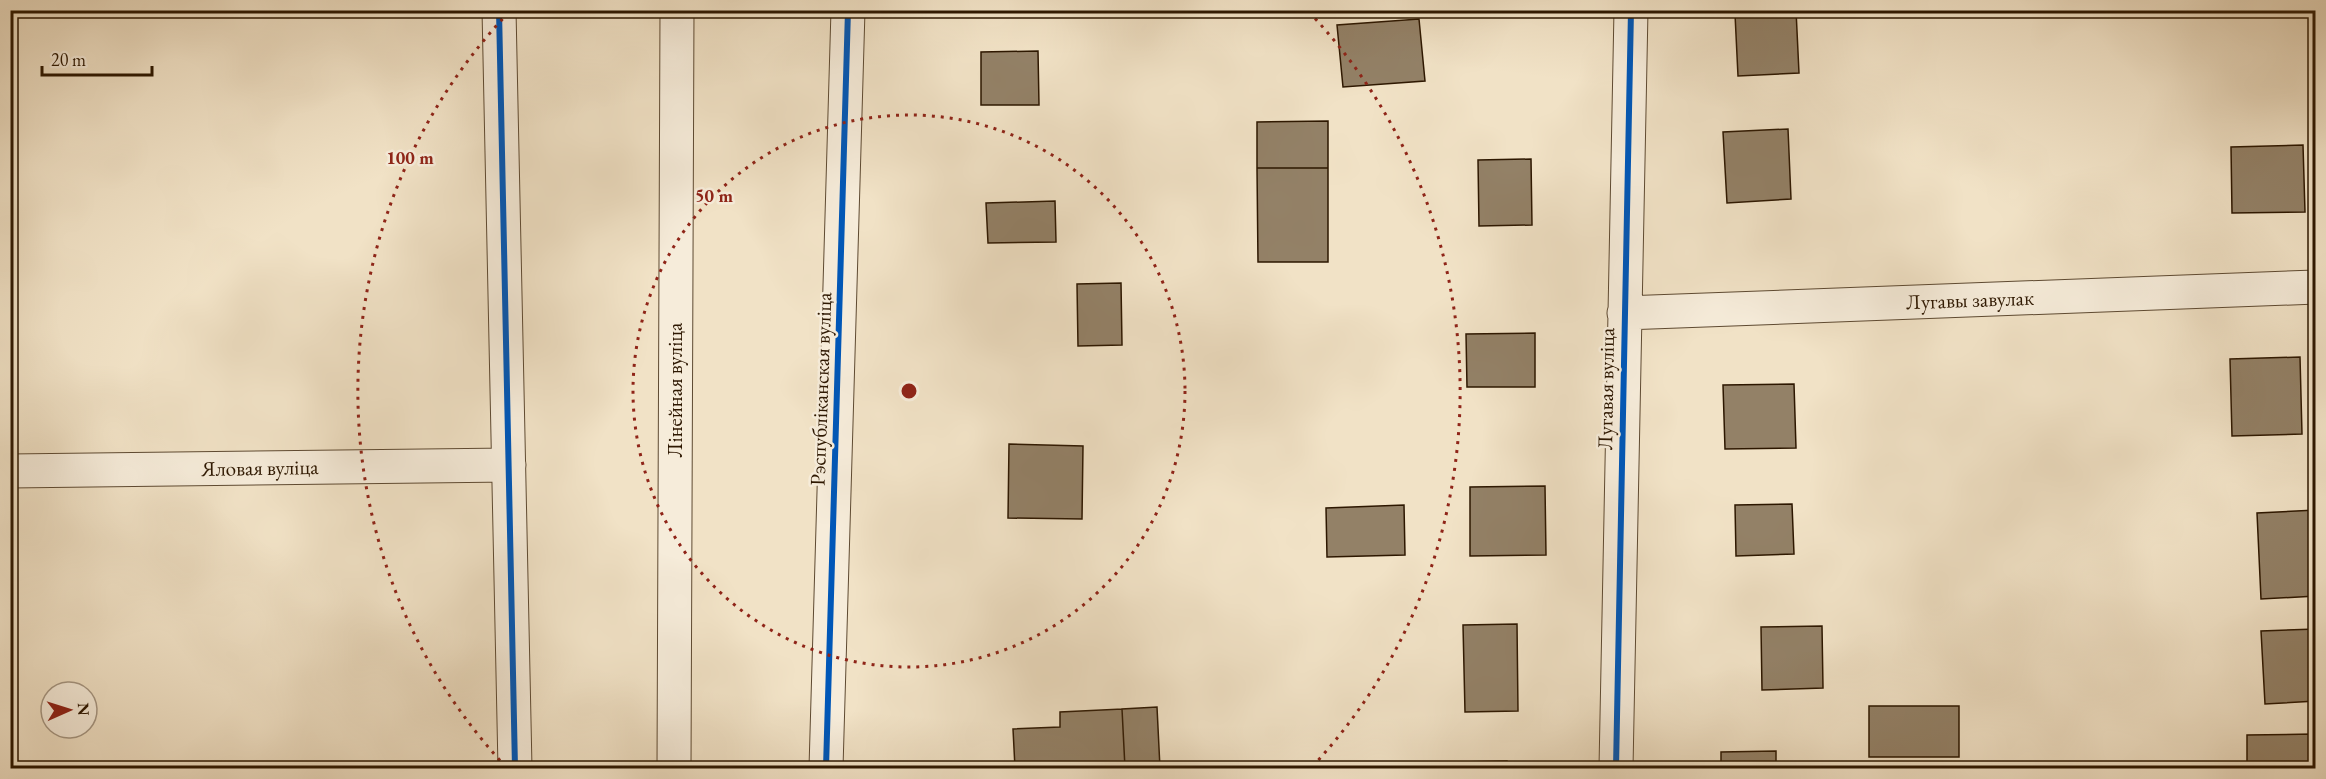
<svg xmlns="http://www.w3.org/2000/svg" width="2326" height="779" font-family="'EB Garamond',serif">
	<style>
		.building { fill: #938167; stroke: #2d1700; stroke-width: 1.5 }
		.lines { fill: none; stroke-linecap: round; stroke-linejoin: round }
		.minor-casing { stroke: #5e4a32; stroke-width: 35 }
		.minor { stroke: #f6ecda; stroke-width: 33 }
		.cycleway-casing { stroke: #f6ecda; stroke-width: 10 }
		.cycleway { stroke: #0057b8; stroke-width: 6 }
		.ring { fill: none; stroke: #8f2418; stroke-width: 3; stroke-dasharray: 3 6 }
		.labels { text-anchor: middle; stroke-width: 5; stroke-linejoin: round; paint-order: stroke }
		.street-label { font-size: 21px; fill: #2d1700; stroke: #f6ecda }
		.centre { fill: #8f2418; stroke: #f6ecda; stroke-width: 3 }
		.ring-label { font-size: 18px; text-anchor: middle; font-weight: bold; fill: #8f2418; stroke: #f6ecda; stroke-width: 5; stroke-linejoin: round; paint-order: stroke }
	</style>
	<rect width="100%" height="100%" fill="#f1e2c6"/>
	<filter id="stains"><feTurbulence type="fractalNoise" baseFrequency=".00333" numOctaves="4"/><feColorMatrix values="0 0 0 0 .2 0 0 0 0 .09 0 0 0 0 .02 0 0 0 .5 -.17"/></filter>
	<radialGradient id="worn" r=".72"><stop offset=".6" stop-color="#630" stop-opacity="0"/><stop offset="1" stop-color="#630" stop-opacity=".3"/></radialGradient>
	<path class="building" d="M1796,10l3,63 -61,3 -3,-62z
		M1419,19l6,62 -82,6 -6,-62z
		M1038,51l1,54h-58v-53z
		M1328,121v47h-71v-46z
		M1788,129l3,70 -64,4 -4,-71z
		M2303,145l2,67 -73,1 -1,-66z
		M1531,159l1,66 -53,1 -1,-66z
		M1257,168h71v94h-70z
		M1055,201l1,41 -68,1 -2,-40z
		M1121,283l1,62 -44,1 -1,-62z
		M1535,333v54h-68l-1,-53z
		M2300,357l2,77 -70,2 -2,-77z
		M1794,384l2,64 -71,1 -2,-64z
		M1009,444l74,2 -1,73 -74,-1z
		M1545,486l1,69 -76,1v-69z
		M1792,504l2,50 -58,2 -1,-51z
		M1404,505l1,50 -78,2 -1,-49z
		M2316,510v86l-55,3 -4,-86z
		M1517,624l1,87 -53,1 -2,-87z
		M1822,626l1,62 -61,2 -1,-63z
		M2316,629v72l-51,3 -4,-73z
		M1869,706h90v51h-90z
		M1157,707l3,61h-35l-3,-59z
		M1122,709l3,59h-110l-2,-39 47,-2v-15z
		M2313,734v34h-66v-33z
		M1776,751v17h-55v-16z
		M1507,761l1,7h-51v-6z"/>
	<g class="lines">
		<g class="minor-casing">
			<path id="minor" d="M499,10l16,758
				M1624,313l692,-26
				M10,471l499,-6
				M674,768l3,-758
				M826,768l22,-758
				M1616,768l15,-758"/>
		</g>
		<use href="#minor" class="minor"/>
		<g class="cycleway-casing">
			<path id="cycleway" d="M499,10l16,758
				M826,768l22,-758
				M1616,768l15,-758"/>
		</g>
		<use href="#cycleway" class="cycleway"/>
	</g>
	<g class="ring">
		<circle cx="909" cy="391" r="276"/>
		<path d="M506 767A551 551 0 0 1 509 12M1309 12A551 551 0 0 1 1312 767"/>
	</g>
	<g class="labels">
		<g class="street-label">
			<text transform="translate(1970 300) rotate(-2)" y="7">Лугавы завулак</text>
			<text transform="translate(821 389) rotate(-88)" y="7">Рэспубліканская вуліца</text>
			<text transform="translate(1606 389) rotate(-89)" y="7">Лугавая вуліца</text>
			<text transform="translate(675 390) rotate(-90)" y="7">Лінейная вуліца</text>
			<text transform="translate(260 468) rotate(-1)" y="7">Яловая вуліца</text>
		</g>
	</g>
	<circle cx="909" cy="391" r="9" class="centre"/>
	<g class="ring-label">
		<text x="410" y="164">100 m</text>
		<text x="714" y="202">50 m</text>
	</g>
	<rect width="2326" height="779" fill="none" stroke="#f1e2c6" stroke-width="36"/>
	<rect x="12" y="12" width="2302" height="755" fill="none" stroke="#2d1700" stroke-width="3"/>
	<rect x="18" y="18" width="2290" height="743" fill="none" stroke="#2d1700" stroke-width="1.5"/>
	<g transform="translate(69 710) rotate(87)"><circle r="28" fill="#f6ecda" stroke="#a69783" stroke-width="1.5"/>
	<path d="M0-4.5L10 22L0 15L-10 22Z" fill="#8f2418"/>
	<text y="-9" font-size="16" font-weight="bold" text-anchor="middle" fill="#2d1700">N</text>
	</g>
	<path d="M42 66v9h110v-9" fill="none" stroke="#2d1700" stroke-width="3"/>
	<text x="51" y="66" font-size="18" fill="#2d1700" stroke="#f6ecda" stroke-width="4.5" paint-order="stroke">20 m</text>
	<rect width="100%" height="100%" filter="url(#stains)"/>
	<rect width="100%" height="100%" fill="url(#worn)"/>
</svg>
